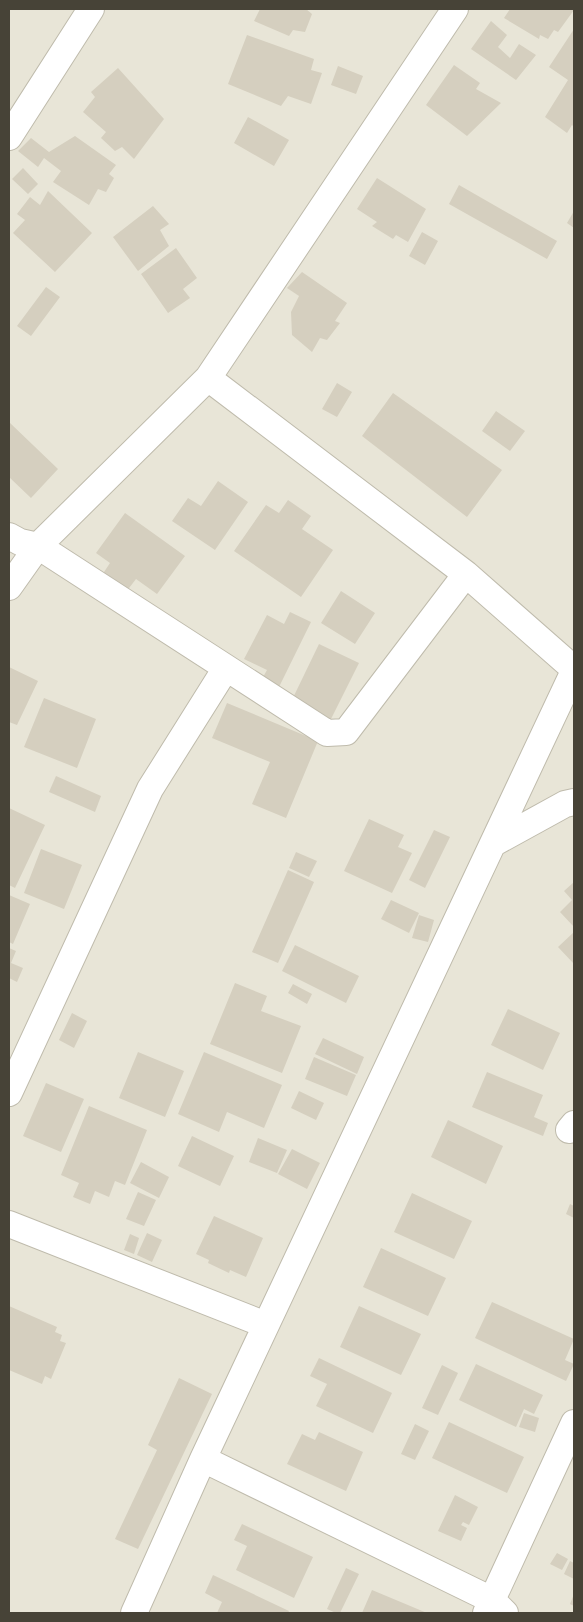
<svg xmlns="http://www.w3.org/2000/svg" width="583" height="1622" font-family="'Alegreya Sans',sans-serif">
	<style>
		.residential { fill: #e8e5d7 }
		.building { fill: #d5cfbf }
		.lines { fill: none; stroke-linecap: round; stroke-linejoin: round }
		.minor-casing { stroke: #bfbbac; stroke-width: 28 }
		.minor { stroke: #fff; stroke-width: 26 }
	</style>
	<rect width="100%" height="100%" fill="#f4f2e9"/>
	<path class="residential" d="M9,9h565v1604h-565z"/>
	<path class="building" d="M260,9h46l6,5 -7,18 -12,-2 -4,6 -35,-15z
		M510,9h64v1l-16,22 -4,-2 -6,9 -8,-4 -1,4 -35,-21z
		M491,21l16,14 -9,12 12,11 9,-14 17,11 -20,25 -45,-31z
		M574,29v98l-2,-2 -5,8 -22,-16 23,-37 -19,-13z
		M247,35l67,24 -3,11 11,3 -11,31 -23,-8 -7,10 -53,-22z
		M454,65l26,18 -4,6 25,14 -34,33 -41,-31z
		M338,66l25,10 -7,18 -25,-9z
		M118,68l46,51 -30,40 -12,-12 -7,4 -14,-13 5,-6 -23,-20 12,-15 -4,-5z
		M248,117l41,23 -15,26 -40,-23z
		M75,136l41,29 -7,9 5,4 -8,14 -8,-3 -9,16 -36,-23 8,-11 -17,-13 -6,9 -20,-16 13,-13 18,14z
		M23,168l15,16 -10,10 -16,-15z
		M377,178l49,31 -18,33 -12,-7 -3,4 -21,-13 5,-4 -20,-13z
		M459,185l98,56 -10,18 -98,-55z
		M48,191l44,42 -37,39 -42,-39 12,-13 -8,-6 13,-17 10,8z
		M153,206l16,18 -9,6 9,16 -31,25 -25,-34z
		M574,211v17l-7,-5z
		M422,232l16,9 -13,24 -16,-9z
		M176,248l21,30 -14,11 7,9 -22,15 -27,-39z
		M302,272l45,31 -12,18 5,2 -13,17 -7,-2 -8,14 -20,-17 -1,-23 8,-16 -12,-8z
		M46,287l14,10 -29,39 -14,-10z
		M337,383l15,9 -15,25 -15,-8z
		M393,393l109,77 -35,47 -105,-81z
		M496,411l29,20 -15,20 -28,-20z
		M9,422l49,47 -27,29 -22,-21z
		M218,481l30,21 -33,48 -43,-29 16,-23 13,8z
		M288,500l23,16 -9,13 31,21 -32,47 -67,-46 32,-46 13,8z
		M125,513l60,43 -28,38 -21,-15 -10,13 -24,-17 8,-12 -14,-10z
		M341,591l34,22 -20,31 -34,-21z
		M290,612l21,10 -32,65 -17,-8 5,-9 -23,-11 23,-44 17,9z
		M319,644l40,19 -30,60 -39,-19z
		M9,667l29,14 -21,44 -8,-3z
		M44,698l52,21 -19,49 -53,-21z
		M227,703l91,38 -32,77 -34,-14 18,-42 -58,-24z
		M56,776l45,20 -6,16 -46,-20z
		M9,808l36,17 -30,63 -6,-3z
		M369,819l35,16 -6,12 14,6 -20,40 -48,-22z
		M434,830l16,7 -25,51 -16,-8z
		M41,849l41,16 -18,44 -40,-16z
		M296,852l21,9 -8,16 -20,-9z
		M288,870l26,12 -36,81 -26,-11z
		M574,882v45l-14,-15 12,-12 -8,-9z
		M9,895l21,9 -17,40 -4,-2z
		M391,900l28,13 -10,20 -28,-14z
		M419,915l15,5 -6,22 -16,-4z
		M574,932v32l-16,-17z
		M295,945l64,31 -13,27 -64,-32z
		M9,948l7,3 -5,12 12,5 -6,14 -8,-4z
		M235,983l32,13 -6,15 40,15 -19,47 -72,-29z
		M293,984l19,10 -5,10 -19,-11z
		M508,1009l52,24 -17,37 -52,-25z
		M72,1013l15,8 -13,27 -15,-8z
		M323,1038l41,19 -7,17 -42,-20z
		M138,1052l46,19 -19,46 -46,-19z
		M204,1052l78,33 -18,43 -37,-16 -8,20 -41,-18z
		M314,1057l42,18 -9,21 -42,-17z
		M487,1072l56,23 -9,22 14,6 -5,13 -71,-29z
		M46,1083l38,16 -23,53 -38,-16z
		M299,1091l25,12 -8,17 -25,-12z
		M89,1106l58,24 -22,55 -10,-4 -6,16 -14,-6 -5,13 -17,-7 6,-14 -18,-8z
		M448,1120l55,26 -17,38 -55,-27z
		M192,1136l42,20 -14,30 -42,-20z
		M258,1138l29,12 -10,23 -28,-11z
		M292,1149l28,14 -13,26 -29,-15z
		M141,1162l28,15 -10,21 -29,-15z
		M138,1192l18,8 -12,26 -18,-7z
		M412,1193l60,28 -18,38 -60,-27z
		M570,1204l4,2v12l-8,-4z
		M214,1216l49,22 -17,39 -16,-7 -1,3 -21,-10 1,-3 -13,-6z
		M147,1233l15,7 -10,22 -15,-7z
		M130,1234l9,4 -5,16 -10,-4z
		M381,1248l65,30 -18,38 -65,-29z
		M492,1302l82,37 -9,21 9,4 -8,17 -91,-43z
		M9,1306l48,21 -2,5 7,3 -2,6 6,2 -15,36 -6,-3 -3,8 -33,-14z
		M359,1306l62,28 -20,41 -61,-28z
		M319,1358l73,35 -19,40 -57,-27 11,-22 -17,-8z
		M476,1364l67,31 -9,19 -10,-5 -8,18 -57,-27z
		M442,1365l16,8 -20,42 -16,-7z
		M179,1378l33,16 -74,155 -23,-10 42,-89 -9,-5z
		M524,1413l15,5 -4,14 -16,-5z
		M449,1422l75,35 -17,36 -75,-35z
		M415,1424l14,7 -14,29 -14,-6z
		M319,1432l44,20 -17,39 -59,-27 15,-30 13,6z
		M455,1495l23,12 -9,18 -6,-3 -2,3 6,3 -6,13 -23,-10z
		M242,1524l71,33 -19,41 -58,-28 11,-24 -13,-6z
		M557,1553l11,6 -6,11 -12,-6z
		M570,1561l4,2v16l-10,-5z
		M346,1568l13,6 -19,39h-4l-9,-4z
		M213,1575l76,36 -1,2h-71l5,-11 -17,-9z
		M372,1590l55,23h-65z
		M574,1594v12l-4,-2z"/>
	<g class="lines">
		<g class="minor-casing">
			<path id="minor" d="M9,137l82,-128
				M208,378l258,196 108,95
				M9,536l11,6 18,4 289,187 19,-1 120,-158
				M9,587l29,-41 170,-168 247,-369
				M494,843l71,-39 9,-2
				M9,1093l141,-304 76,-121
				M569,1130l5,-6
				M9,1224l257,101
				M203,1459l289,141 13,13
				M134,1613l69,-154 371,-788
				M486,1613l88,-190"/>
		</g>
		<use href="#minor" class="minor"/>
	</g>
	<rect width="583" height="1622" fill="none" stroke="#474337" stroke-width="20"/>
</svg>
